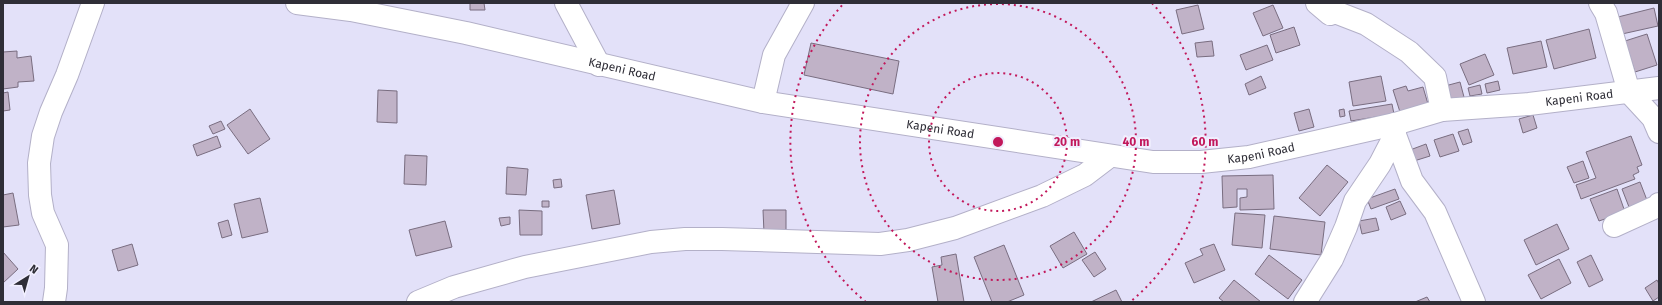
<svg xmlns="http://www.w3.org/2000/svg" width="1662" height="305" font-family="'Fira Sans',sans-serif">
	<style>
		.building { fill: #c0b2c7; stroke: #796d80 }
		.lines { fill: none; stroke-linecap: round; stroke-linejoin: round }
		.minor-casing { stroke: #b3b0c8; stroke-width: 24 }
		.secondary-casing { stroke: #b3b0c8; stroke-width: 24 }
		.minor { stroke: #fff; stroke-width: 22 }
		.secondary { stroke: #fff; stroke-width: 22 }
		.ring { fill: none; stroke: #c2185b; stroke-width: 2; stroke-dasharray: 2 4 }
		.labels { text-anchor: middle; stroke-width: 4; stroke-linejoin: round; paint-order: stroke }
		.street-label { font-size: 12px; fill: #2f2e37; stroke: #f1effe }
		.centre { fill: #c2185b; stroke: #f1effe; stroke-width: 2 }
		.ring-label { font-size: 12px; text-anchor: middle; font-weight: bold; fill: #c2185b; stroke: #f1effe; stroke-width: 4; stroke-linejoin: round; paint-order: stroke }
	</style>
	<rect width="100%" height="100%" fill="#e3e1f9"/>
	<path class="building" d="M470,3h14l1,7h-15z
		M1198,5l6,24 -22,5 -6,-24z
		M1273,5l10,23 -20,8 -10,-23z
		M1654,8l4,18 -36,8 -4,-17z
		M1294,27l6,18 -24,8 -6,-18z
		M1589,29l7,29 -42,11 -8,-29z
		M1647,34l10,31 -22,7 -10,-31z
		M1212,41l2,15 -17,1 -2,-14z
		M1541,41l6,26 -34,7 -6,-26z
		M811,43l88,18 -6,33 -89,-19z
		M1267,45l6,15 -27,10 -6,-15z
		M17,51v7l14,-2 3,25 -16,1v5l-15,2v-37z
		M1485,54l9,21 -25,10 -9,-21z
		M1261,76l5,12 -17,7 -4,-11z
		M1381,76l5,25 -33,5 -4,-24z
		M1498,81l2,9 -13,3 -2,-9z
		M1460,82l4,15 -16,4 -3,-15z
		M1480,85l2,9 -12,2 -2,-8z
		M1406,86l2,5 15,-4 5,17 -28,8 -7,-22z
		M378,90l19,1v32l-20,-1z
		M8,92l2,18 -7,1v-18z
		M1392,104l2,10 -43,7 -2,-10z
		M250,109l20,30 -22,15 -21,-29z
		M1309,109l5,18 -15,4 -5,-18z
		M1344,109l1,7 -5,1 -1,-7z
		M1533,115l4,13 -14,5 -4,-14z
		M221,121l4,8 -12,5 -4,-8z
		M1468,129l4,13 -9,3 -5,-13z
		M1453,134l6,17 -19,6 -6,-17z
		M217,136l4,11 -24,9 -4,-11z
		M1631,136l11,29 -5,2 2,5 -6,3 2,4 -54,20 -5,-14 20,-7 -10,-26z
		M1426,144l4,12 -16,5 -4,-11z
		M405,155l22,1 -1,29 -22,-1z
		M1583,161l6,17 -15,5 -7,-16z
		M1327,165l21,17 -28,34 -21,-18z
		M507,167l21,2 -2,26 -20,-1z
		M1273,175l1,34 -34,1v-12l7,-1v-8h-10v18l-14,1 -1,-32z
		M561,179l1,8 -8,1 -1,-8z
		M1640,182l10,26 -21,-1 -7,-18z
		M1395,189l4,10 -28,10 -4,-10z
		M1617,189l8,23 -26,9 -9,-22z
		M614,190l6,34 -28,5 -6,-34z
		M13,193l6,32 -16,2v-32z
		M260,198l8,34 -26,6 -8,-34z
		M542,201h7v6h-7z
		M1400,201l6,13 -15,6 -5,-13z
		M519,210l23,1v24h-22z
		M763,210h23v23h-22z
		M1235,213l30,2 -3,33 -30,-3z
		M1274,216l51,6 -4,33 -51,-6z
		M510,217v7l-9,2 -2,-8z
		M1376,218l3,12 -17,4 -3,-13z
		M228,220l4,15 -10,3 -4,-15z
		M445,221l7,26 -36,9 -7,-26z
		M1557,224l12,25 -33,16 -12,-25z
		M1074,232l13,22 -24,14 -13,-22z
		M132,244l6,21 -20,6 -6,-21z
		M1214,244l11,26 -31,13 -9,-20 18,-8 -3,-6z
		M1004,245l20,50 -17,7h-15l-18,-45z
		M3,252l15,17 -15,14z
		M1095,252l11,17 -12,8 -12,-17z
		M956,254l8,48h-26l-6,-35 10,-2 -1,-8z
		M1269,255l33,25 -14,19 -33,-25z
		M1591,255l12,25 -14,7 -12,-25z
		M1559,259l12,24 -30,16 -13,-24z
		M1234,280l27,22h-37l-5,-4z
		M1657,280l2,4v13l-6,4 -8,-13z
		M1116,290l6,12h-31z
		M1427,297l3,5h-15z"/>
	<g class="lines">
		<g class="minor-casing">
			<path id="minor" d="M566,3l33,62
				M1317,3l13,11 5,-2 31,12 43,28 26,25 7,33
				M1600,3l6,10 23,79 24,26 6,14
				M763,102l11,-47 29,-52
				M1395,124v11l17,46 23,31 39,90
				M1614,226l44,-20 1,-2
				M54,302l2,-14 1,-43 -14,-32 -3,-18 -1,-32 4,-27 8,-24 16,-37 26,-72
				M418,302l36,-15 71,-20 126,-25 34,-3h37l158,5 28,-4 47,-12 87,-32 43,-21 25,-19
				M1305,302l27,-43 14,-32 9,-26 25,-37 15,-29"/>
		</g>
		<g class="secondary-casing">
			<g id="secondary">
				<path id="s1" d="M297,3l54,7 115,23 297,69 390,60h48l48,-5 146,-33 47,-14 87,-6 130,-16"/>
			</g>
		</g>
		<use href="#minor" class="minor"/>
		<use href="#secondary" class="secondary"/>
	</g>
	<g class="ring">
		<circle cx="998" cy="142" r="69"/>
		<circle cx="998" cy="142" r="138"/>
		<path d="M866 302A207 207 0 0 1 844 3M1152 3A207 207 0 0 1 1130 302"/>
	</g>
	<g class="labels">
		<g class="street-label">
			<text dy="4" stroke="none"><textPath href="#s1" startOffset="332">Kapeni Road</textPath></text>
			<text dy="4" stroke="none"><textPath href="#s1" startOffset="1304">Kapeni Road</textPath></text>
			<text dy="4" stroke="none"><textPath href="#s1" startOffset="656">Kapeni Road</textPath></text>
			<text dy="4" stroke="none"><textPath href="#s1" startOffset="980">Kapeni Road</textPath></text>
		</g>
	</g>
	<circle cx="998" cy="142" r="6" class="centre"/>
	<g class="ring-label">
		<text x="1067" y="146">20 m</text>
		<text x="1136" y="146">40 m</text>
		<text x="1205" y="146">60 m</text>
	</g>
	<rect width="1662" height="305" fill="none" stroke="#2f2e37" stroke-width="8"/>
	<g transform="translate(28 277) rotate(37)" stroke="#f1effe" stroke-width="3" paint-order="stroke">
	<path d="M0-3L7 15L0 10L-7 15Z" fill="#2f2e37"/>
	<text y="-6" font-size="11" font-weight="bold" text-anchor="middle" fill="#2f2e37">N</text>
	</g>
</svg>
